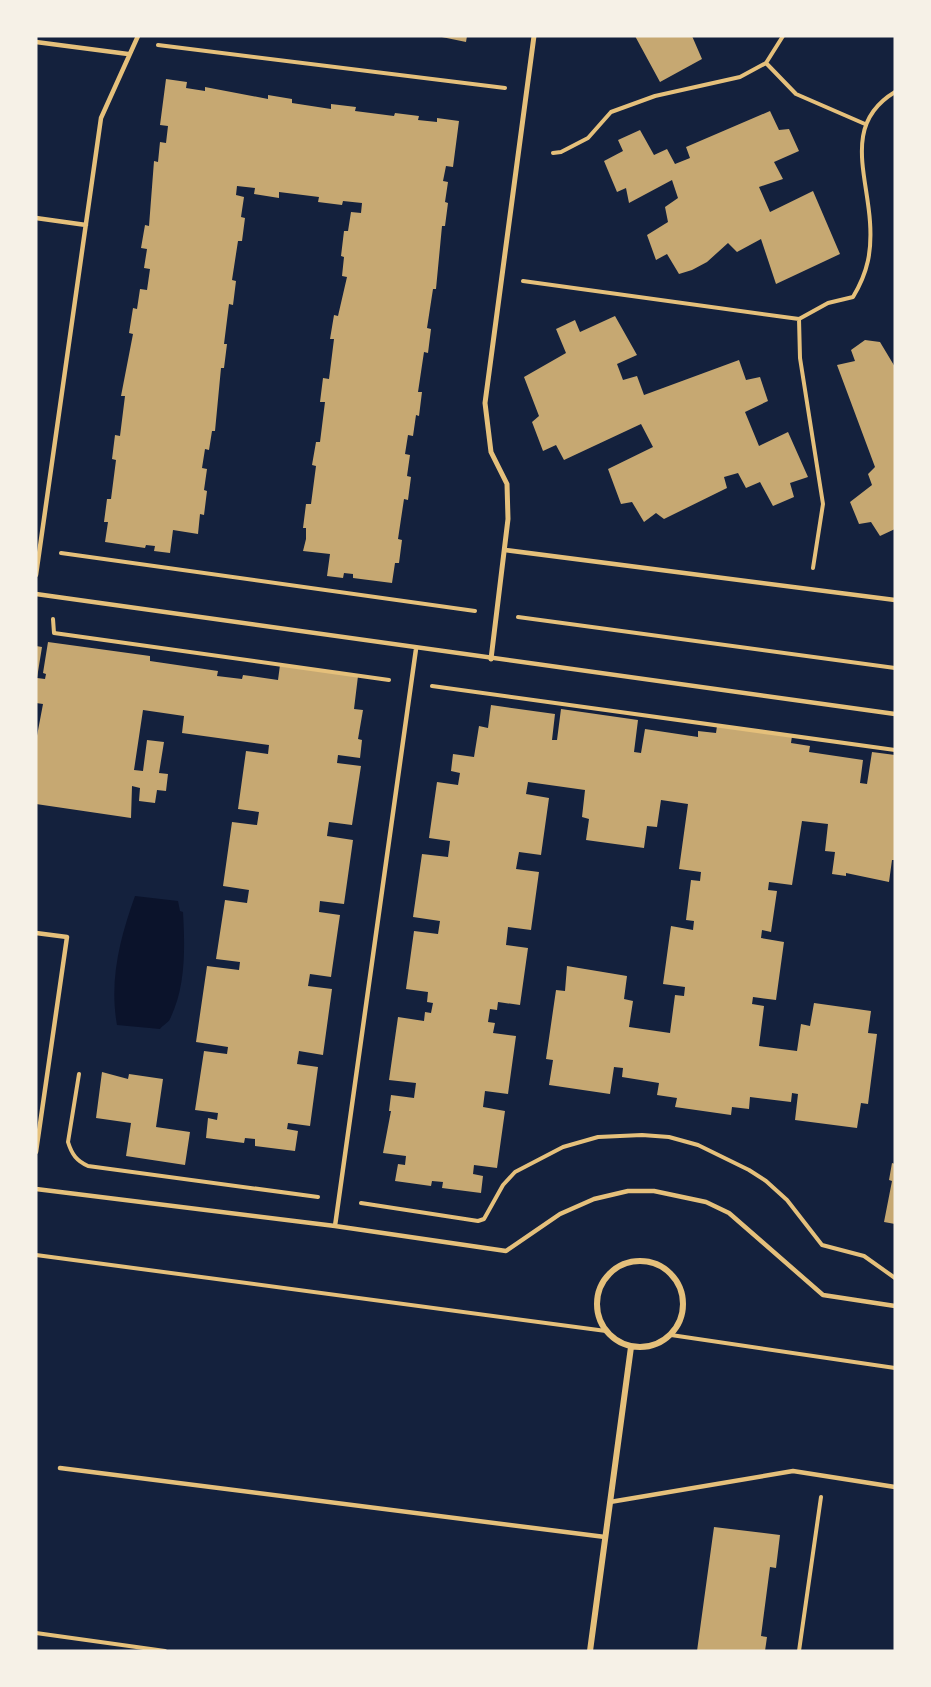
<svg xmlns="http://www.w3.org/2000/svg" width="931" height="1687" font-family="Quicksand,sans-serif">
	<style>
		.water { fill: #0b132b }
		.building { fill: #c6a872 }
		.lines { fill: none; stroke-linecap: round; stroke-linejoin: round }
		.path { stroke: #e5c07b; stroke-width: 4 }
		.service { stroke: #e5c07b; stroke-width: 4.5 }
		.pedestrian { stroke: #e5c07b; stroke-width: 5 }
		.minor { stroke: #e5c07b; stroke-width: 6 }
	</style>
	<rect width="100%" height="100%" fill="#14213d"/>
	<path class="water" d="M135,896l43,5 2,10 3,1c2,35 3,75 -13,107 -2,4 -7,6 -10,10l-43,-4c-8,-45 3,-87 18,-129z"/>
	<path class="building" d="M437,36h30l-1,6z
		M635,36h57l10,23 -42,23z
		M166,79l21,3 -1,6 19,3v-4l63,12v-4l24,4v4l39,6v-5l25,3 -1,4 39,5 1,-3 24,3 -1,4 19,2v-4l22,3 -6,46 -7,-1 -3,15 5,1 -3,20 3,1 -3,23h-3l-6,63h-3l-6,39 4,1 -3,24 -4,-1 -6,40h4l-3,24 -3,-1 -3,21 -5,-1 -3,19 5,1 -3,21 4,1 -3,23 -4,-1 -6,40 4,1 -3,23h-4l-3,20 -39,-5v-4l-9,-1 -1,5 -16,-2 3,-22 -27,-3 3,-12v-11h-3l3,-24h5l5,-38 -4,-1 4,-23h4l5,-40h-5l3,-24 6,1 5,-40h-4l4,-24 4,1 9,-39 -5,-1 2,-19 -3,-1 3,-25h4l3,-19 10,1 1,-10 -19,-2 -1,4 -24,-3 1,-5 -40,-5v6l-25,-4 1,-6 -18,-2 -1,9 8,2 -3,20 4,1 -3,23h-4l-6,39 4,1 -3,24 -4,-1 -5,40h3l-3,24h-3l-6,63h-3l-3,19 -4,-1 -3,19 5,1 -3,21 3,1 -3,24 -4,-1 -2,20 -25,-4 -3,23 -16,-2 1,-5 -9,-1 -1,3 -40,-6 3,-20h-4l3,-23h4l5,-39 -4,-1 3,-24 5,1 5,-40h-4l12,-62 -4,-1 4,-25 4,1 3,-20 7,1 3,-21 -6,-1 3,-19 -6,-1 4,-23 4,1 5,-65 4,1 2,-20 6,1 2,-17 -8,-1z
		M770,111l9,19 10,-1 10,22 -25,11 9,17 -24,8 11,25 43,-21 27,63 -64,30 -15,-45 -24,13 -9,-9 -21,19 -15,8 -13,4 -12,-20 -11,6 -9,-25 21,-13 -3,-15 13,-9 -6,-18 -43,23 -3,-15 -9,4 -13,-31 19,-10 -5,-11 22,-10 14,25 13,-6 8,15 15,-6 -4,-11z
		M615,316l22,39 -20,9 6,16 14,-4 7,19 95,-35 7,20 14,-3 8,24 -23,11 14,34 29,-14 20,45 -18,6 4,14 -21,9 -13,-24 -14,6 -8,-15 -14,4 3,11 -63,31 -8,-6 -12,9 -12,-20 -11,2 -13,-35 45,-22 -12,-23 -77,36 -8,-15 -13,6 -11,-29 7,-6 -15,-39 42,-24 -10,-24 19,-9 5,12z
		M865,340l15,2 15,25v162l-15,7 -9,-14 -12,2 -9,-22 22,-17 -4,-11 7,-7 -38,-102 18,-4 -4,-11z
		M48,642l102,14v5l68,10 -1,5 25,3 1,-4 35,5 2,-15 78,11 -4,33 9,1 -5,29 4,1 -2,18 -22,-3 -1,8 24,3 -9,59 -23,-3 -2,14 26,4 -9,64 -24,-3 -1,11 21,3 -9,62 -21,-3 -2,12 24,3 -9,66 -24,-4 -2,13 21,3 -8,59 -22,-3 -1,6 11,2 -3,20 -40,-5v-7l-10,-1 -1,5 -38,-5 2,-20 9,2 1,-7 -23,-3 9,-59 23,3 1,-7 -32,-5 11,-76 32,4 1,-8 -24,-3 9,-59 22,3 2,-13 -26,-4 9,-64 25,3 2,-13 -21,-3 8,-58 22,3 1,-9 -87,-12 2,-17 -41,-6 -9,60 9,1 4,-31 17,2 -5,31 9,1 -2,17 -9,-1 -2,13 -16,-2 1,-13 -8,-2 -1,32 -95,-14v-63l7,-37 -7,-1v-57l6,1 -5,31 8,1 1,-5 -3,-1z
		M491,705l64,9 -3,26h5l4,-31 77,11 -4,32 7,1 4,-24 53,8v-6l18,2 1,-7 75,10 -1,7 19,3 -1,6 54,8 -3,23 7,1 5,-32 23,3v105h-3l-3,22 -43,-9v3l-14,-2 3,-22 -10,-1 3,-27 -26,-3 -10,64 -23,-3 -1,8 9,1 -6,41 -9,-2 -1,8 23,4 -8,58 -23,-3 -1,7 12,2 -5,40 38,5 4,-27 9,2 4,-23 57,8 -3,22 9,1 -9,70 -7,-1 -4,25 -62,-8 3,-26 -6,-1 -1,9 -41,-5 -1,12 -17,-2 -1,8 -56,-8 2,-9 -20,-3 2,-12 -37,-6 1,-9 -9,-1 -4,27 -61,-9 4,-25 -7,-1 10,-69 9,1 2,-25 60,10 -3,23 9,2 -4,26 41,6 5,-38 9,1 1,-9 -22,-3 8,-58 22,4 1,-9 -8,-1 5,-40 9,1 1,-9 -22,-3 9,-65 -27,-4 -4,27 -10,-1 -3,22 -58,-8 3,-21 -7,-2 3,-27 -57,-8 -2,12 23,4 -8,57 -22,-3 -3,17 23,3 -8,58 -23,-3 -2,18 22,3 -8,57 -22,-3 -1,8 -7,-1 -2,13 7,1 -2,10 23,3 -8,58 -23,-3 -2,16 22,4 -8,57 -23,-3 -1,9 10,2 -2,17 -39,-5 1,-6 -11,-1 -1,5 -36,-5 3,-17 7,1 1,-9 -23,-3 8,-42h-2l2,-16 23,3 2,-15 -27,-3 9,-63 26,4 1,-9 6,1 2,-10 -6,-1 1,-10 -22,-3 8,-58 24,3 2,-13 -27,-4 9,-63 26,3 2,-16 -21,-3 8,-56 21,3 2,-12 -9,-2 2,-17 21,3 5,-31 9,2z
		M102,1072l26,7 1,-5 34,5 -7,48 34,5 -5,33 -59,-9 5,-33 -35,-5z
		M892,1163l3,1v60l-11,-2 8,-41 -3,-1z
		M714,1527l66,8 -4,33 -6,-1 -9,69 6,1 -2,14h-68z"/>
	<g class="lines">
		<path class="path" d="M158,45l347,43
			M766,63l17,-27
			M553,153l8,-1 27,-14 23,-26 44,-16 85,-19 26,-14 30,31 69,30
			M523,281l276,38 29,-16 25,-6c15,-25 19,-46 17,-75 -3,-48 -27,-99 25,-130
			M799,319l1,39 23,146 -10,64
			M61,553l414,58
			M518,617l377,51
			M53,619l1,14 335,47
			M432,686l463,64
			M79,1074l-11,68c4,13 9,19 20,24l230,31
			M361,1203l117,18 6,-2 19,-34 12,-13 48,-25 35,-10 44,-2 27,2 29,8 51,25 17,11 21,19 35,45 42,11 31,22
			M36,1255l570,76
			M671,1335l224,33
			M36,1633l129,18
			M799,1651l22,-154"/>
		<path class="service" d="M36,42l92,12
			M36,218l50,7
			M505,550l390,50
			M36,575l65,-457 37,-82
			M36,594l859,120
			M36,933l31,4 -31,215
			M36,1189l299,37 171,25 54,-37 34,-15 34,-8h26l52,11 23,11 94,82 72,11
			M335,1226l81,-577
			M60,1468l545,69
			M610,1502l183,-31 102,16"/>
		<path class="pedestrian" d="M491,659l17,-140 -1,-35 -16,-32 -6,-49 49,-367"/>
		<path class="minor" d="M597 1304a43 43 0 1 1 86 0a43 43 0 1 1-86 0Z
			M590,1651l41,-304"/>
	</g>
	<rect width="931" height="1687" fill="none" stroke="#f6f1e7" stroke-width="75"/>
</svg>
